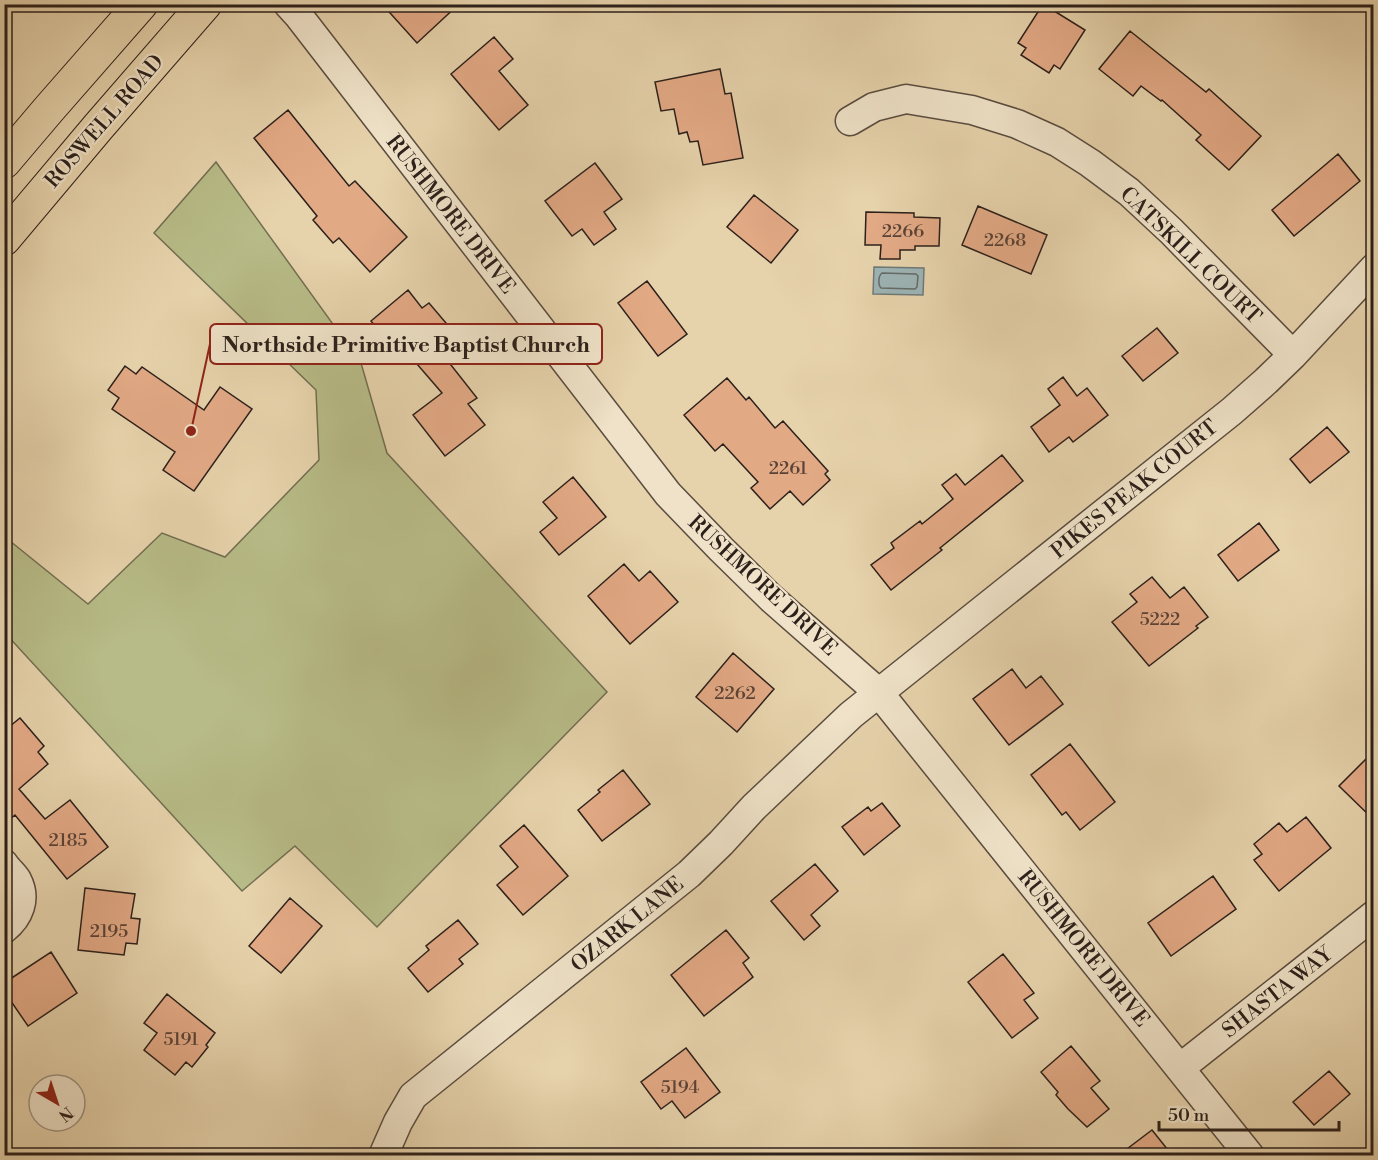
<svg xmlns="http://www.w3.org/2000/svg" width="1378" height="1160" font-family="'Libre Bodoni',serif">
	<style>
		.green { fill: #b7bb87; stroke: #726e51; stroke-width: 1.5 }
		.water { fill: #9cb4b5; stroke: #6f7977; stroke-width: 1.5 }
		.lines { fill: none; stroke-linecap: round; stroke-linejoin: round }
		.shore { stroke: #646a68; stroke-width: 1.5 }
		.building { fill: #e2a985; stroke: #2c201b; stroke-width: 1.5 }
		.minor-casing { stroke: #5a4c3f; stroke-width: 31 }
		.trunk-casing { stroke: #2c201b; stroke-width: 35 }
		.minor { stroke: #efe2c8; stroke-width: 28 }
		.trunk { stroke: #e6d2ab; stroke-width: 33 }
		.labels { text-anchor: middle; stroke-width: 4.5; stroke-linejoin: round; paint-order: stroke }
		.number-label { font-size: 18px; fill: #5a4236 }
		.street-label { font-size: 21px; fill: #2c201b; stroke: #efe2c8 }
		.leader { fill: none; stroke: #8f2418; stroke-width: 2 }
		.callout-dot { fill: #8f2418; stroke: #efe2c8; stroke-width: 2 }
		.callout { fill: #efe2c8; stroke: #8f2418; stroke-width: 2 }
		.callout-label { font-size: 22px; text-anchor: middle; font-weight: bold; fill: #2c201b }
	</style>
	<rect width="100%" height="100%" fill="#e6d2ab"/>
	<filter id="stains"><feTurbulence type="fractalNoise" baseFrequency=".00333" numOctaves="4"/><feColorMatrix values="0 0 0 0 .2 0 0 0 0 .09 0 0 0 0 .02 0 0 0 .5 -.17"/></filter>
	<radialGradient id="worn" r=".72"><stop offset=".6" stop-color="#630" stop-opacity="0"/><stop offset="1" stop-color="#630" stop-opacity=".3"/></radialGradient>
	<path class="green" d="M216,162l145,201 26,90 220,239 -230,235 -82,-81 -53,45 -237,-258v-96l83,67 74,-71 63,24 94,-97 -3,-70 -162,-157z"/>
	<path class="water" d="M874,267l50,1 -1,27 -50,-1z"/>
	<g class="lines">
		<path class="shore" d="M882,273l34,1 2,2 -1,11 -2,2 -34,-1c-3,-3 -3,-12 1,-15z"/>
	</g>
	<path class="building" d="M382,4h77l-42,39z
		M1043,4l42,26 -25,39 -6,-4 -5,8 -28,-18 5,-7 -8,-5z
		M1130,31l76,61 3,-3 52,47 -32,34 -33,-30 5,-5 -39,-35 -1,1 -20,-15 -8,10 -34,-27z
		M494,37l19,22 -14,12 29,34 -29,25 -48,-56z
		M720,69l5,25 6,-1 12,65 -40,7 -5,-24 -8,1 -3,-10 -8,2 -5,-25 -13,2 -6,-29z
		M288,110l61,76 6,-5 52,56 -37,35 -31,-34 -6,5 -20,-23 4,-4 -63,-78z
		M1338,154l22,27 -66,55 -22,-26z
		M595,163l27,36 -18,13 12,17 -22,16 -12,-16 -10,7 -27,-35z
		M754,195l44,35 -27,33 -44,-36z
		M978,206l69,29 -16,39 -69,-29z
		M866,212l48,1v4l26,1 -1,28h-24v4h-15v9h-20l1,-14h-16z
		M647,281l40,53 -29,22 -40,-53z
		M408,290l14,18 7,-5 28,33 -17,15 37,47 -9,6 17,21 -40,31 -32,-41 29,-22 -44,-51 -5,5 -22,-26z
		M1157,328l21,25 -35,28 -21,-25z
		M125,366l11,8 6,-7 62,43 16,-23 32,22 -58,82 -31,-21 12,-18 -63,-43 7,-11 -11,-8z
		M1063,377l14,19 10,-8 21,27 -35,27 -4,-5 -20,15 -18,-25 29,-22 -12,-16z
		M727,378l19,22 3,-3 26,31 8,-7 45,50 -3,3 5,6 -27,25 -13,-14 -20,18 -19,-21 7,-6 -35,-38 -8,7 -31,-36z
		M1327,427l22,25 -39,31 -20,-24z
		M1002,455l21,26 -83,67 2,2 -51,40 -20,-25 23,-17 -3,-5 29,-22 2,3 31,-25 -11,-14 14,-11 9,11z
		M573,477l33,40 -47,38 -19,-23 17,-14 -14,-16z
		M1259,523l20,27 -41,31 -20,-26z
		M624,564l15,17 11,-10 28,31 -48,42 -42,-48z
		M1152,577l18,21 14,-11 24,30 -12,9 2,2 -49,38 -37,-44 25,-20 -7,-8z
		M733,653l41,36 -37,43 -41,-35z
		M1012,669l14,19 15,-12 22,28 -54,41 -36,-46z
		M20,718l24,28 -6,6 10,12 -29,25 26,30 25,-19 38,47 -41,32 -52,-64 -11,9v-93z
		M1070,744l45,58 -35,28 -14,-18 -4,3 -31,-40z
		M1374,751v69l-35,-34z
		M623,770l27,34 -48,37 -24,-31 22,-18 -2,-2z
		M882,803l18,23 -36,29 -22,-28 26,-20 3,4z
		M1306,817l25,31 -52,43 -25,-31 8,-6 -8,-10 25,-21 8,9z
		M524,825l44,51 -45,39 -26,-30 21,-18 -18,-21z
		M815,864l23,27 -27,24 9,11 -16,14 -33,-39z
		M1213,876l23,33 -65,47 -23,-33z
		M85,888l50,6 -4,24 9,1 -3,25 -11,-1 -2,12 -46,-5z
		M290,898l32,28 -41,47 -32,-27z
		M458,920l20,24 -19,15 4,5 -35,28 -20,-24 21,-18 -3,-4z
		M726,930l23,28 -6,5 10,14 -49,39 -33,-41z
		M51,952l26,41 -49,33 -24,-35v-8z
		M1003,954l31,39 -10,7 14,18 -26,20 -44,-56z
		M167,994l48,39 -9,12 2,2 -16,20 -6,-5 -11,13 -31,-25 13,-17 -13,-10z
		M1071,1046l29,35 -9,7 18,21 -22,18 -19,-18 -12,-14 2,-3 -17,-20z
		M686,1048l34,44 -35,26 -13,-17 -11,8 -20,-27z
		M1329,1071l21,23 -36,31 -21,-23z
		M1152,1130l20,25h-53z"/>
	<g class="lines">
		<g class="minor-casing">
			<path id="minor" d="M288,4l10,11 370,479 53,55 51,50 107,94 371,463
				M850,121l24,-14 32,-8 66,11 45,14 40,18 33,21 39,29 42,39 122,124
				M4,864c4,6 10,11 13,16 10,19 2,37 -13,49
				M1180,1068l194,-153
				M383,1156l15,-34 15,-26 276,-222 32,-31 33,-36 97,-92 381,-304 34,-30 27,-26 81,-87"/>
		</g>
		<g class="trunk-casing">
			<path id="trunk" d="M4,162l45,-53 92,-105
				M4,239l95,-113 106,-122"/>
		</g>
		<use href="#minor" class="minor"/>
		<use href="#trunk" class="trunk"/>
	</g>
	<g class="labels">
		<g class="number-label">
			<text x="903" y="237">2266</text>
			<text x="1005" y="246">2268</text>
			<text x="788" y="474">2261</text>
			<text x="1160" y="625">5222</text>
			<text x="735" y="699">2262</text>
			<text x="68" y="846">2185</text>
			<text x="109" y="937">2195</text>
			<text x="181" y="1045">5191</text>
			<text x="680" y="1093">5194</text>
		</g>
		<g class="street-label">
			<text transform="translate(104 121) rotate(-49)" y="7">ROSWELL ROAD</text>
			<text transform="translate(451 214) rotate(52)" y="7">RUSHMORE DRIVE</text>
			<text transform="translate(1191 255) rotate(44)" y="7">CATSKILL COURT</text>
			<text transform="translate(1134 489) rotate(-39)" y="7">PIKES PEAK COURT</text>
			<text transform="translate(763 585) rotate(43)" y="7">RUSHMORE DRIVE</text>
			<text transform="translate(627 924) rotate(-39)" y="7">OZARK LANE</text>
			<text transform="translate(1084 948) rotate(51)" y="7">RUSHMORE DRIVE</text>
			<text transform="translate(1277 992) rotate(-38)" y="7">SHASTA WAY</text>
		</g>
	</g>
	<path class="leader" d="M191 431L210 344"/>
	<circle class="callout-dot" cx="191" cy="431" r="6"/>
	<rect class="callout" x="210" y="324" width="392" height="40" rx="6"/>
	<g class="callout-label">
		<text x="406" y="352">Northside Primitive Baptist Church</text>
	</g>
	<rect width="1378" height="1160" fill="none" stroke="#e6d2ab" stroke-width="24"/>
	<rect x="6" y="6" width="1366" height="1148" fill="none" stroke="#2c201b" stroke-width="3"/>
	<rect x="12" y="12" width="1354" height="1136" fill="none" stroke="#2c201b" stroke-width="1.5"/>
	<g transform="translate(57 1103) rotate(141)"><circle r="28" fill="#efe2c8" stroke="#a19483" stroke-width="1.5"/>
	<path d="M0-4.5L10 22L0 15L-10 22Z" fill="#8f2418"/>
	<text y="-9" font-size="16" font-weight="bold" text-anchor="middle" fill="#2c201b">N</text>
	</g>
	<path d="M1159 1121v9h180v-9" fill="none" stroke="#2c201b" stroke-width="3"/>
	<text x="1168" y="1121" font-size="18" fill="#2c201b" stroke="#efe2c8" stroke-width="4.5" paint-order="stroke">50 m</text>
	<rect width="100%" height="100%" filter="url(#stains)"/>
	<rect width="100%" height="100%" fill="url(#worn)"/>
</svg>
